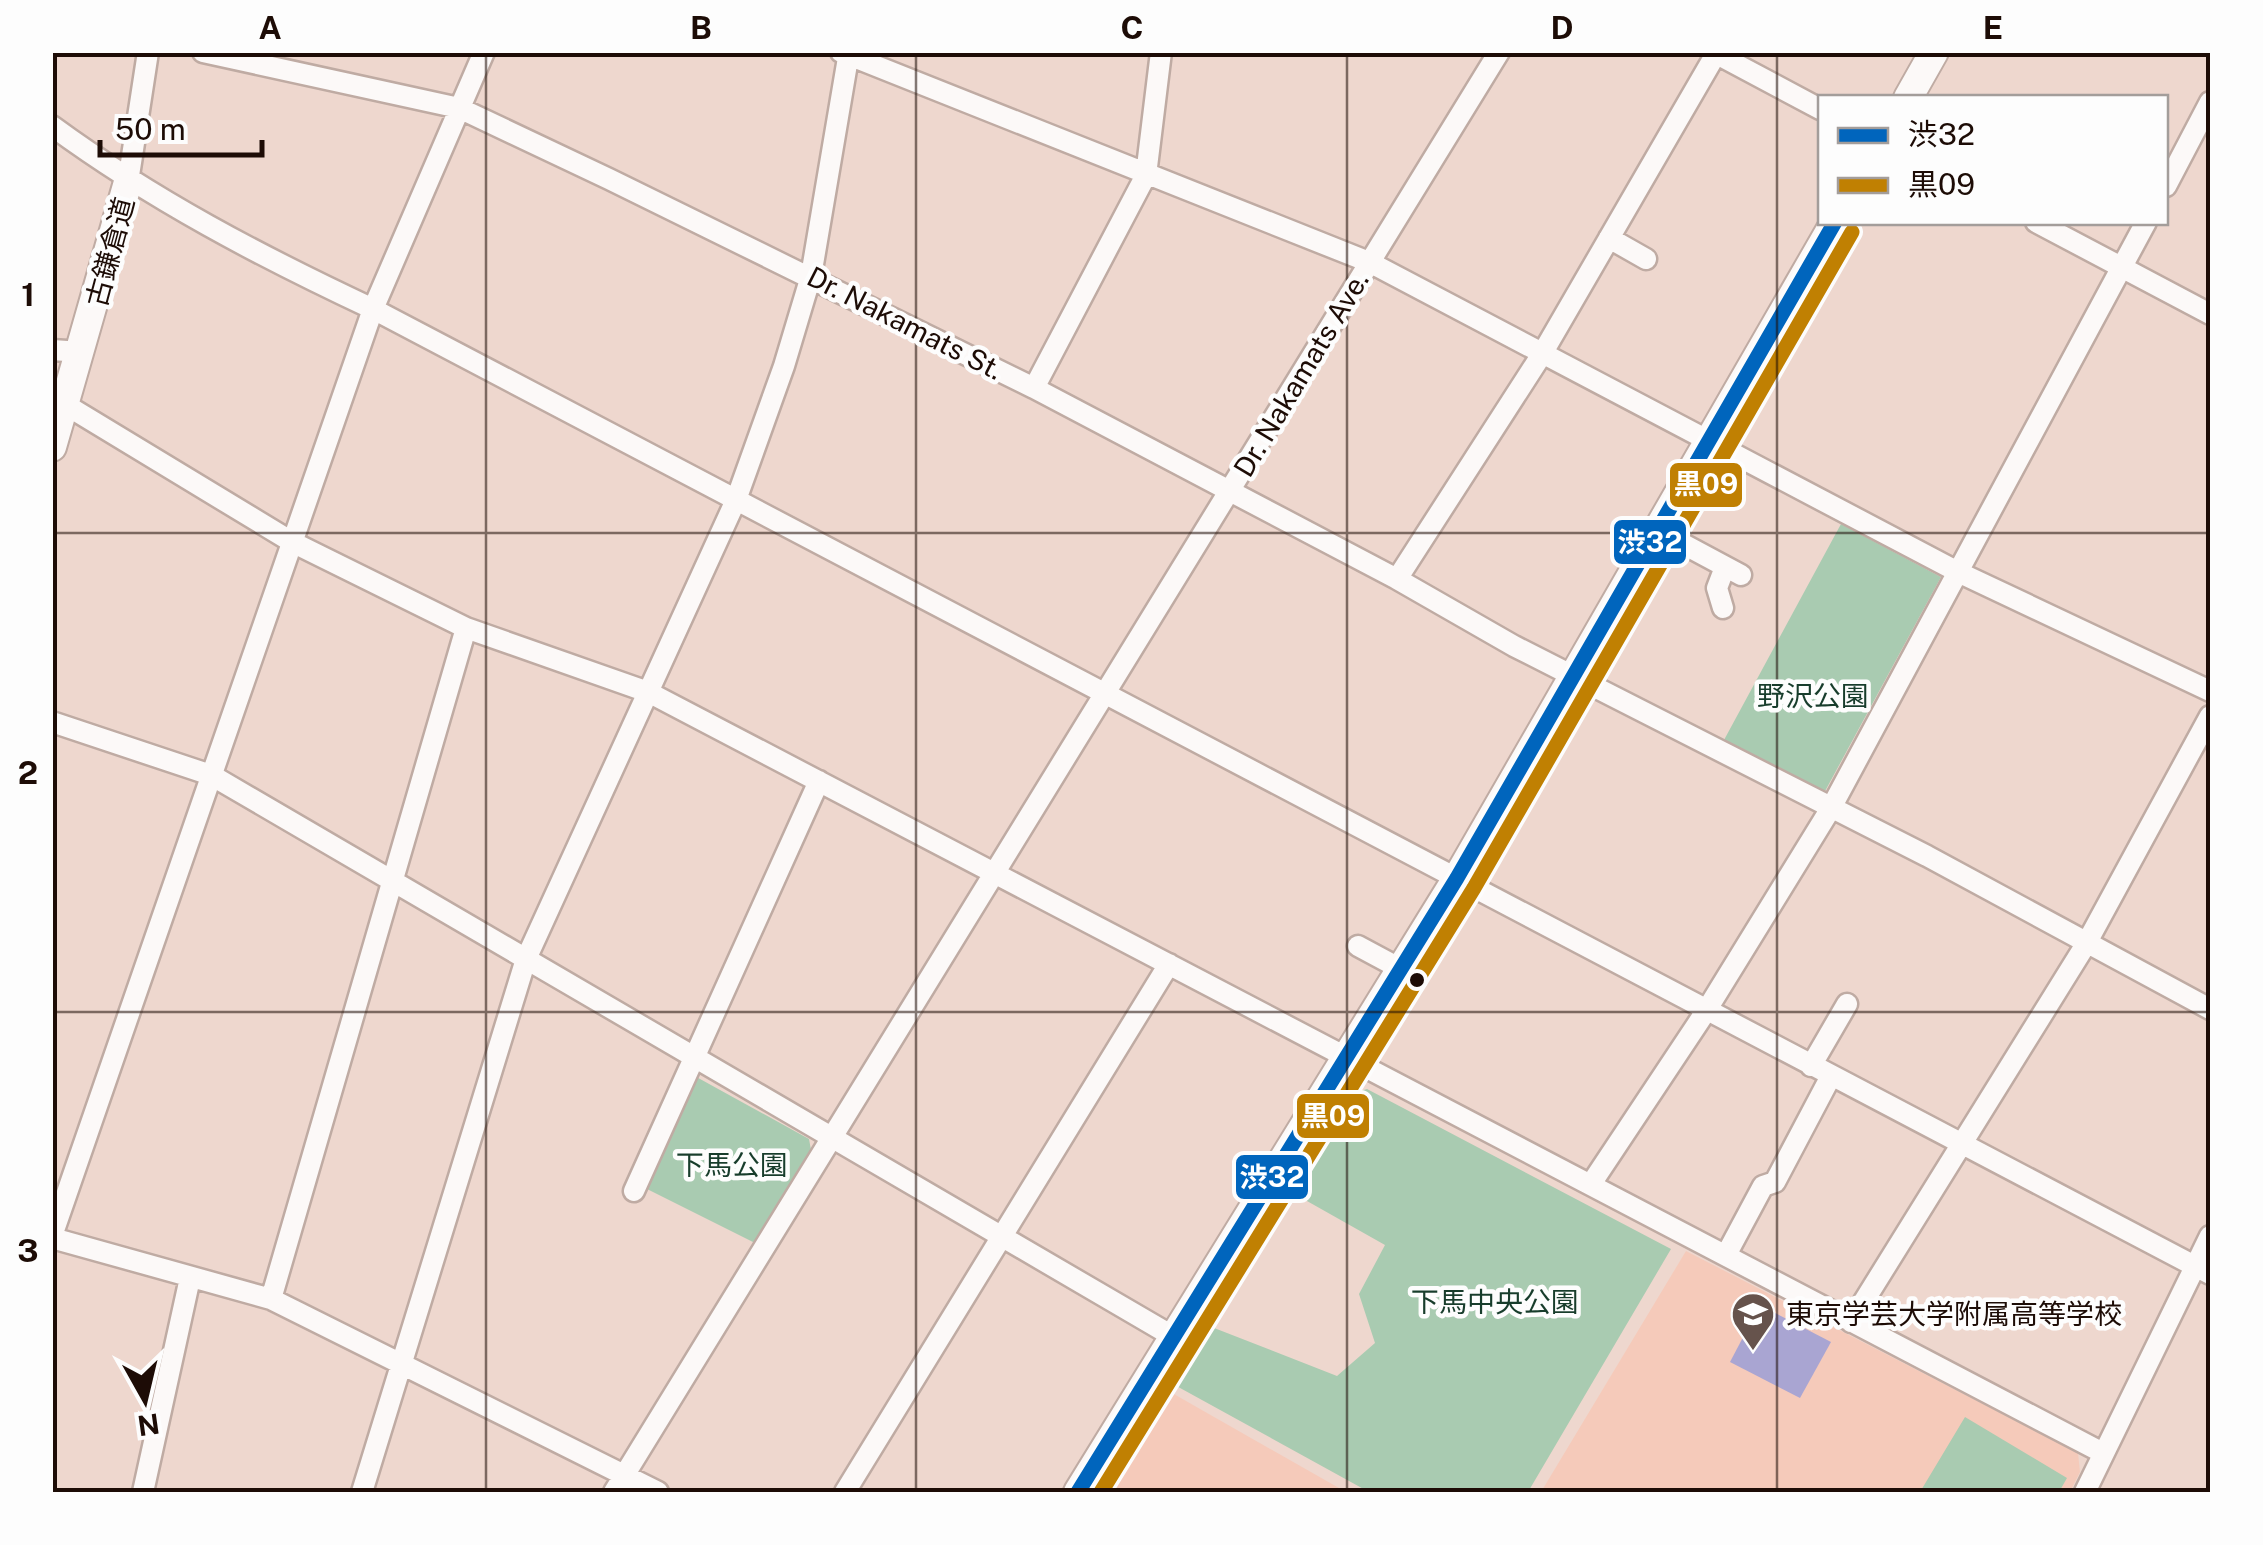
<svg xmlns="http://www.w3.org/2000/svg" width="2263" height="1545" font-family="'Public Sans','Noto Sans JP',sans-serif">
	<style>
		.built { fill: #f5caba }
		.green { fill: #a9cbb1 }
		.water { fill: #a9a5d2 }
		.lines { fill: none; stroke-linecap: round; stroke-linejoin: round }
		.street-casing { stroke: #bfaba3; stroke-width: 25 }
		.secondary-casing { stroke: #bfaba3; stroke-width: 32 }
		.street { stroke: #fcf9f8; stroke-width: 20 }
		.secondary { stroke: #fcf9f8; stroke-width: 28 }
		.bus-1-casing { stroke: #fdfdfd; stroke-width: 22 }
		.bus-2-casing { stroke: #fdfdfd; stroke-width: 22 }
		.bus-1 { stroke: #0065bd; stroke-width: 15 }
		.bus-2 { stroke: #c08002; stroke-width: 15 }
		.grid { fill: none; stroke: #1d0c06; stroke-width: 2.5; stroke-opacity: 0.55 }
		.bus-dot { fill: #1d0c06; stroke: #fdfdfd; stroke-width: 4 }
		.labels { text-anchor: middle; stroke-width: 9; stroke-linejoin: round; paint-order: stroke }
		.street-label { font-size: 28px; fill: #1d0c06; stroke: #fdfdfd }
		.park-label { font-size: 28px; fill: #183d2c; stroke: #fdfdfd }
		.poi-label { font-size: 28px; fill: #1d0c06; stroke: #fdfdfd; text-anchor: start }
		.line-badge { stroke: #fdfdfd; stroke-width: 4 }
		.badge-label { font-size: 28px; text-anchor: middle; font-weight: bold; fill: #fff }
		.neatline { fill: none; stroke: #1d0c06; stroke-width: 4 }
		.grid-label { font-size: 32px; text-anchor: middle; font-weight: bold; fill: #1d0c06 }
	</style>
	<rect width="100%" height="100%" fill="#eed7ce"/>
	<path class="built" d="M1686,1251l392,202 2,19 -10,20h-529z
		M1165,1389l181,103h-245z"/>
	<path class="green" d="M1841,524l100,53 -117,216 -100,-53z
		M691,1074l118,65 2,11 -52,95 -116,-58z
		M1367,1089l304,160 -143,243h-159l-198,-109 38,-57 128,50 38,-33 -16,-49 26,-49 -94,-53 60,-98z
		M1965,1417l102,61 -8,14h-139z"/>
	<path class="water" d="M1760,1305l71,37 -31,56 -70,-36z"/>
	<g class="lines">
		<g class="street-casing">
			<path id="street" d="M203,52l256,56 150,71 425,209 363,191 117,67 413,210 283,153
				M841,52l528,210 591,311 250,118
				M1713,52l107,57
				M52,126c101,74 208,130 321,183l1837,965
				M128,182l20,-130
				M2166,186l44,-84
				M2036,222l174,92
				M1609,238l37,21
				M52,350l30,2
				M1034,388l112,-213 15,-123
				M66,405l226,137 174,86 182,64 1455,761
				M1657,530l84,45
				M1397,579l145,-225 175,-302
				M1723,608l-6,-20 8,-21
				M52,722l159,53 963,562
				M1358,946l41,22
				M1811,1066l36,-62
				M1591,1184l115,-173 125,-203 315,-586
				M634,1191l185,-410
				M52,1236l321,-927 111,-257
				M52,1238l219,61 387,193
				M1726,1255l37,-69 12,-4 56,-106
				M271,1299l195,-671
				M1851,1322l235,-378 124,-228
				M143,1492l47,-214
				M362,1492l164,-533 210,-459 48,-134 27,-90 38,-224
				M614,1492l885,-1440
				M845,1492l324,-528
				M2085,1492l125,-256"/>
		</g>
		<g class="secondary-casing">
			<path id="secondary" d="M1908,98l26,-46
				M52,447l76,-265
				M1078,1492l379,-614 378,-656"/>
		</g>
		<use href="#street" class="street"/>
		<use href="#secondary" class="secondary"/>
		<g class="bus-1-casing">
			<path id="bus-1" d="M1078,1492l379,-614 378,-656"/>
		</g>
		<g class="bus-2-casing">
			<path id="bus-2" d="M1101,1492l373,-604 378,-656"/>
		</g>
		<use href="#bus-1" class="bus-1"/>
		<use href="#bus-2" class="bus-2"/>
	</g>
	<path class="grid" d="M486,52v1440M916,52v1440M1347,52v1440M1777,52v1440M52,533h2158M52,1012h2158"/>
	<defs>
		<g id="school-pin" transform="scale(2.25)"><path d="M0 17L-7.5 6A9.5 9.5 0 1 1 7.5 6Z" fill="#66534c" stroke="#fdfdfd"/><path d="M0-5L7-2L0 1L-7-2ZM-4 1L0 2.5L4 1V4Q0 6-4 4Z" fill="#fff"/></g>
	</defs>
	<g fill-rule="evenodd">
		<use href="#school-pin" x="1753" y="1314"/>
	</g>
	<circle class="bus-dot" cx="1417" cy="980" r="9"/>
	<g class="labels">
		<g class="street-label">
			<text transform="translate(110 252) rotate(-75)" y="10">古鎌倉道</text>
			<text transform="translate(905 323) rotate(27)" y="10">Dr. Nakamats St.</text>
			<text transform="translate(1301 374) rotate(-59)" y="10">Dr. Nakamats Ave.</text>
		</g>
		<g class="park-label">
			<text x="1813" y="706">野沢公園</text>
			<text x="732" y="1175">下馬公園</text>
			<text x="1495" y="1312">下馬中央公園</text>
		</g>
		<g class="poi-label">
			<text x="1786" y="1324">東京学芸大学附属高等学校</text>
		</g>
	</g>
	<g class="line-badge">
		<rect x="1668" y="461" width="76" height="48" rx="10" fill="#c08002"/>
		<rect x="1612" y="518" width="76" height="48" rx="10" fill="#0065bd"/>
		<rect x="1295" y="1092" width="76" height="48" rx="10" fill="#c08002"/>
		<rect x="1234" y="1153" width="76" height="48" rx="10" fill="#0065bd"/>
	</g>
	<g class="badge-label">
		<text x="1706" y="494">黒09</text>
		<text x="1650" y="552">渋32</text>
		<text x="1333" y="1126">黒09</text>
		<text x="1272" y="1187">渋32</text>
	</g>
	<rect width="2263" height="1545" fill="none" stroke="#fdfdfd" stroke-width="110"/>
	<rect x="1818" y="95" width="350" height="130" fill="#fdfdfd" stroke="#a39d9a" stroke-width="2.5"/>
	<rect x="1838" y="128" width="50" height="15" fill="#0065bd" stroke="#a39d9a" stroke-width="2.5"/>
	<text x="1908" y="145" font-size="30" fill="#1d0c06">渋32</text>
	<rect x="1838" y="178" width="50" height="15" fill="#c08002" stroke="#a39d9a" stroke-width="2.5"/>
	<text x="1908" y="195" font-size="30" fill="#1d0c06">黒09</text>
	<g transform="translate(145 1400) rotate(172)" stroke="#fdfdfd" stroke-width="8" paint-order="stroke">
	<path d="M0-8L18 38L0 25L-18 38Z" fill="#1d0c06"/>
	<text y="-15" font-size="28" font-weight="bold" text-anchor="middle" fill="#1d0c06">N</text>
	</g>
	<path d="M100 140v15h162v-15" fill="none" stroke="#1d0c06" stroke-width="5"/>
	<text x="115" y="140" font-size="30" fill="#1d0c06" stroke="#fdfdfd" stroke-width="8" paint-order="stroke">50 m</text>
	<rect x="55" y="55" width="2153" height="1435" class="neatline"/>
	<g class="grid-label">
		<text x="270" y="39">A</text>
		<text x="701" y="39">B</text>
		<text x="1132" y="39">C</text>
		<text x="1562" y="39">D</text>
		<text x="1993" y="39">E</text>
		<text x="28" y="306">1</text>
		<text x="28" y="784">2</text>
		<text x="28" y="1262">3</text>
	</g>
</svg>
